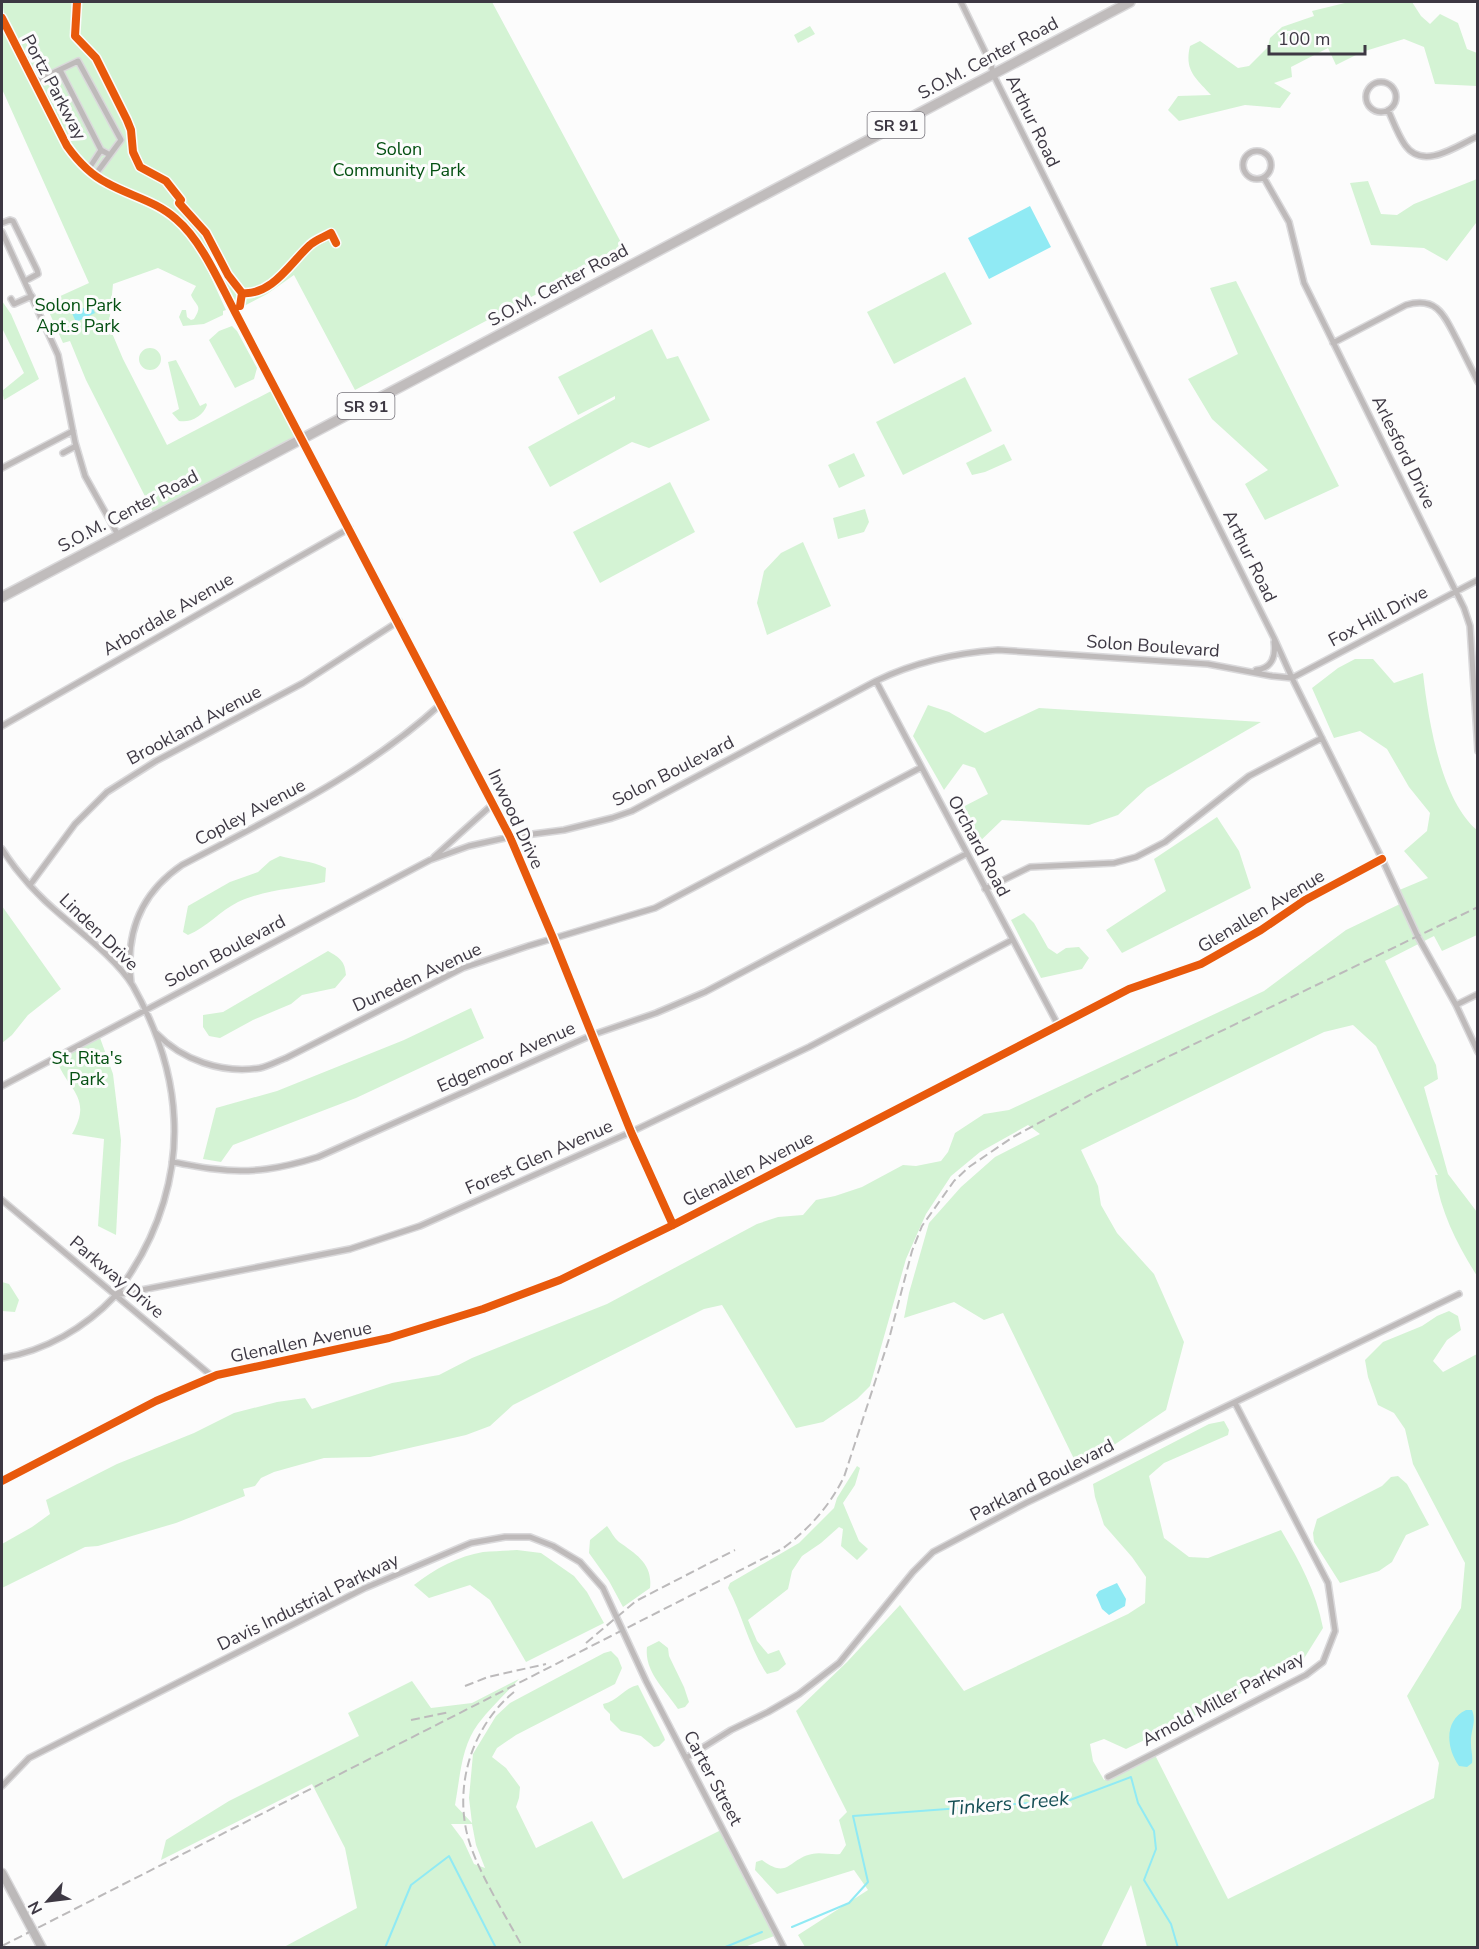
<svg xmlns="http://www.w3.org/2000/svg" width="1479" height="1949" font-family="'Nunito Sans',sans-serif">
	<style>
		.green { fill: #d4f3d4; fill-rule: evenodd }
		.water { fill: #90eaf4 }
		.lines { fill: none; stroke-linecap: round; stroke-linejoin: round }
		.stream { stroke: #90eaf4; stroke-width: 2 }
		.street-casing { stroke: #dad9db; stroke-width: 8 }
		.secondary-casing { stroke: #dad9db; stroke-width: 11 }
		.primary-casing { stroke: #dad9db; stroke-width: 12 }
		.street { stroke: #bebaba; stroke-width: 5 }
		.secondary { stroke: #bcb9b9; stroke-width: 8 }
		.primary { stroke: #c0bcbc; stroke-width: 9 }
		.rail { stroke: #bcbabb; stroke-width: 2; stroke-dasharray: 9 4.5; stroke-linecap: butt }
		.cycleway-casing { stroke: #fcfcfc; stroke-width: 11 }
		.cycleway { stroke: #e8590c; stroke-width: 8 }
		.labels { text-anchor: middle; stroke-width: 6; stroke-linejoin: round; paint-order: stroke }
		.shield { fill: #fcfcfc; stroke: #76737a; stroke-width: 1.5 }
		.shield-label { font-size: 16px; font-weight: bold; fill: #3d3843 }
		.street-label { font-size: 18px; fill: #3d3843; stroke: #fcfcfc }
		.park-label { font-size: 18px; fill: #045012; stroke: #fcfcfc }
		.water-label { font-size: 20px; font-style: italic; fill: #164f55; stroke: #fcfcfc }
	</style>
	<rect width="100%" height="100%" fill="#fcfcfc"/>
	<path class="green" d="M2,2h490l132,246 -269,142 -61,-115 -27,19 -23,12 -9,-4 -23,-43 -32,-43 -78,-40 -24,-23 -16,-25 -58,-115z
		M1349,2h63l9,14 9,8 10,-10 18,9 9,26 10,4v33l-42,-2 -11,-37 -20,-8 -42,13 -26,13 -8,-17 -37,19 1,10 -18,6 17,10 -11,15 -35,-3 -66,16 -11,-11 10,-14 33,-1c-15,-17 -27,-24 -21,-49l10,-5 38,27 11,-2 19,-19 2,-9 12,-11 32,-11 -2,-5z
		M810,26l5,8 -17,9 -4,-8z
		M2,27l61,120c13,17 28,32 47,43 21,11 43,15 62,30 27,23 39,59 54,90l-3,1v4l-19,9 -21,2 -4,-9 3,-7h4l1,7 4,3 3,-1c9,-15 2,-12 -3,-24l5,-9 -38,-18 -45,16 -4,42 14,33 44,86 108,-56 27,51 -147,76 -69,-136 -16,-39 -7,2 -18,-40 44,-20 -87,-194z
		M1477,179l-1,44 -29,38 -23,-13 -53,-3 -21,-62 18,-2 13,33 16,1 17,-11z
		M945,272l27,52 -78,40 -27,-52z
		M1236,281l103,205 -74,34 -20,-36 23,-14 -56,-51 -24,-40 50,-25 -28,-66z
		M2,301l9,13 28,65 -35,21 -2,-9 22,-18 -22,-45z
		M232,326l5,5 20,37 -3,11 -19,9 -26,-48 10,-9z
		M652,329l15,30 11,-3 32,64 -61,28 -17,-6 -82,45 -22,-40 87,-48v-3l-37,19 -20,-38z
		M139 359a11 11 0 1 1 22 0a11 11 0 1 1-22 0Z
		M176,360l24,46 6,-3 1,2c-4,11 -16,18 -28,16l-7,-8 7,-4 -11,-47z
		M965,377l27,54 -89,44 -27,-53z
		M1004,444l8,16 -27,12 -13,3 -6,-12z
		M854,453l11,23 -26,12 -11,-23z
		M670,482l25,50 -95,51 -27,-51z
		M865,509l4,13 -5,10 -26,7 -5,-21z
		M803,542l28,64 -64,29 -10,-32 7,-32 17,-18z
		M1355,659h18l21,24 29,-10c5,46 18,127 54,157v105l-35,16 -8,-15 -49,25 51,104 2,14 -14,8 24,87 29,38v64c-20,-32 -36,-63 -42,-101h3l-62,-129 -23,-21 -29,7 -243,118 17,36 3,19 16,28 37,41 30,68 -18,68 -58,39 -14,8 -19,4 -72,-148 -19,7 -30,-18 -50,16 5,-25 20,-70 32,-36 34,-30 45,-23 -12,-9 -48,27 -29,24 -25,38 -20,45 -36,127 -13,13 -34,23 -27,6 -74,-123 -18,4 -191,96 -23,21 -24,9 -96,22 -46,1 -50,14 -13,6 -6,8 -12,3 2,7 -69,27 -78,23 -13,1 -83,41v-44l30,-17 18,-13 -4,-14 71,-36 77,-31 40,-20 43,-11 28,-4 7,11 80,-26 47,-8 33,-17 135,-54 150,-80 21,-7 25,-2 13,-15 19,-4 27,-9 41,-22 13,1 25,-5 7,-9 7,-19 29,-19 25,-4 255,-119 82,-61 56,-27 -5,-12 31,-13 -24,-27 23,-20 3,-18 -21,-26 -22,-38 -27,-18 -26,7 -22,-50 26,-20z
		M928,705l21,7 36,21 54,-25 222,14 -114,66 -29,27 -29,10 -87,-5 -28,27 -19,-36 33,-17 -13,-26 -12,-4 -19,26 -31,-54z
		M1217,817l22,34 12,37 -129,65 -16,-23 60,-39 -12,-32z
		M280,856c16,5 31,4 46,12l-1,14c-29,7 -59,7 -87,20 -18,9 -31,25 -50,33l-5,-3 5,-26 42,-24 28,-10 12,-11z
		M2,906l59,83 -33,26 -16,20 -10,8z
		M1024,913l10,10 14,25 9,6 9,-6 13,-1 10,11 -7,11 -41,9 -30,-58z
		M328,951c12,7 17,10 18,24l-11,13 -33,7 -11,9 -38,16 -33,18 -11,-2 -6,-9v-12l20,-3z
		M471,1008l13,30 -128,60 -123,47 -12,17 -18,-3 13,-51 61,-17 127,-51z
		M99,1035l14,39 8,66 -5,95 -18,-9 6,-87 -32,-5c22,-38 -6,-44 -16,-76z
		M2,1282l7,2 10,16 -4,12 -13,-1z
		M1449,1311l9,5 3,14 -14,10 -14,21 10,11 34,-18v593h-330l-16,-62 -30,62h-296l-7,-12 70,-45 -14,-20 -77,24 -22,-24 1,-8 6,-2c27,20 26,-1 50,-6 8,-2 20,1 28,0l6,-9 -7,-25 8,-8 -51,-101 51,-49 53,-57 64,86 164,-77 17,-11 1,-26 -14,-20 -28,-32 -9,-28 -2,-13 116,-60 15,-3 5,9 -1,5 -64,28 -15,13 15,62 25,19 19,1 73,-28c19,32 35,61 42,98l-20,32 -16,11 -161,78 -22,-10 -14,5 3,17 11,19 50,-27 74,146 206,-101 5,-35 -32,-67 54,-88 4,-45 -52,-99 -8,-35 -11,-16 -16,-8 -10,-28 -3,-17 18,-18 39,-16 15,-10z
		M857,1466l3,2 -5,17 -12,18 16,38 9,8 -11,11 -16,-14 2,-17 -4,-2 -18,16 -19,13 -10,15 -4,18 -40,31 9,21 11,13 11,-4 7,14 -8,7 -11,3c-18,-26 -24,-58 -39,-86l2,-5 69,-40 35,-35 3,-10z
		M1398,1476l9,8 22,41 -23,10 -14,27 -13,9 -39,12 -26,-41 -1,-9 4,-14 65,-33 9,-9z
		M607,1526c4,5 7,12 12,16 17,12 34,22 31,46l-27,19 -14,-26 -20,-28 1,-13z
		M517,1550l24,3 33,23 13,16 17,31 -78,39 -36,-62 -20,-15 -41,13 -15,-13c20,-16 45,-29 69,-33 11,-1 22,-1 34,-2z
		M659,1641l9,7 1,8 15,31 5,15 -4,5 -7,2c-12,-19 -34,-37 -31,-62z
		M611,1651l7,7 4,10 -7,16 -99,51 -19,13 -5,9 14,11 14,19 -1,11 -3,9 20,41 56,-27 31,58 100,-50 54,106 -35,13 -458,-1 73,-39 -12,-60 -33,-64 -151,76 5,-20 63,-39 130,-65 -11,-23 64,-32 19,27 41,-5 47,-24c-14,15 -29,29 -41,45 -17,23 -18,54 -23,81l17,18 -3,-25 4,-44 23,-38 14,-13 94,-50zM451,1824h21l4,21 9,23 -11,-4 -11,-24z
		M638,1685l26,52 1,3 -6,6 -5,1 -13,-11 -20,-5 -11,-11v-6l-6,-6 -1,-4c15,-3 21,-16 35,-19z"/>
	<path class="water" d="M1030,206l21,41 -62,32 -21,-41z
		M91,305l4,8 -19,9 -4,-9z
		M1117,1583l9,16 -1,7 -16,9 -7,-6 -6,-14 3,-4z
		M1466,1710h6c5,13 -2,21 -1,34 0,7 2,12 1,19l-5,4 -8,-1c-13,-18 -15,-46 7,-56z"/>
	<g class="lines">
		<path class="stream" d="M792,1927l57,-24 19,-21 -15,-66 217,-16 61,-23 7,26 16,28 2,18 -12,31 27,44 7,24
			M385,1948l26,-63 38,-29 47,92
			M723,1948l39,-16"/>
		<g class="street-casing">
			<path id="street" d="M961,2l30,62 2,10 281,564 18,40 90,181 36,78 38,68 22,47
				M2,18l65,128c10,14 24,29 40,37 23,13 49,18 69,36 26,22 43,63 59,93l275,525 43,101 78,194 42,93
				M60,70l41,80 9,5
				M34,82l44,-21 43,79 -26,35
				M1366 97a15 15 0 1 1 30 0a15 15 0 1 1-30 0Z
				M1388,110c5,11 10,25 17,35 18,26 52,1 73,-9
				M1243 165a14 14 0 1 1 28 0a14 14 0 1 1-28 0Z
				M88,170l13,-20
				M1264,178l25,44 15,61 160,325 6,18 8,125
				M2,223l8,-3 3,1 24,49 1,4 -13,7
				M2,232l56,123 17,87 10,34 33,59
				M11,299l3,5 18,-8
				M1333,343l73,-38c31,-9 38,10 51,35 7,14 14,28 21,42
				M63,453l13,-7
				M2,468l71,-37
				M1256,670c16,-2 20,-13 18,-28
				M1292,678l186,-98
				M876,681l182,344
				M2,726l348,-198
				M2,849c16,25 37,48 60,67 22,19 56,45 71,70 23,41 39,86 41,133 3,56 -15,112 -46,158 -4,6 -8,14 -13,19 -30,32 -70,55 -113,62
				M434,857l60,-54
				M30,885l45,-61 32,-32 49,-31 147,-78 96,-62
				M985,889l45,-22 84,-4 22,-6 29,-15 84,-66 73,-38
				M131,982c-6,-49 10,-89 51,-117 91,-48 183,-91 260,-162
				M1456,1005l22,-11
				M156,1033c26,27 66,41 104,35 9,-2 18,-7 26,-10l177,-90 65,-22 127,-38 265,-140
				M2,1086l428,-226 39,-14 41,-9 54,-7 48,-12 20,-7 244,-130c39,-19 78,-28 122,-31l210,14 64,12 20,2
				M172,1162c14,2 28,6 43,7 36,5 68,-1 103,-12l274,-122 64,-22 49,-21 261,-138
				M2,1200l211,177
				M116,1295l234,-46 70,-23 211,-94 178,-85 203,-107
				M2,1481l154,-80 61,-26 172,-37 94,-29 77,-29 113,-55 456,-236 72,-25 60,-34 44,-30 77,-41
				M686,1758l45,-28 37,-18 31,-18 40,-31 74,-91 20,-20 93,-49 433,-209
				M1108,1777l198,-102 17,-13 12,-31 -7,-48 -93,-180
				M2,1786l27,-28 336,-170 106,-45 34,-6h25l23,9 27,16 23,26 43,93 138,267"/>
		</g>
		<g class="secondary-casing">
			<path id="secondary" d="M2,1873l40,75"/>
		</g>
		<g class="primary-casing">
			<path id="primary" d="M2,597l1128,-595"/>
		</g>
		<use href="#street" class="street"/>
		<use href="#secondary" class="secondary"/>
		<use href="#primary" class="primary"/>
		<path class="rail" d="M586,1643l50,-42 99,-51
			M465,1686l23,-9 58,-13
			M514,1692c-43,35 -61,96 -45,149 10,33 37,75 54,107
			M411,1720l39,-8
			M2,1946l780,-397c27,-20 47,-42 62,-72l45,-138 23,-88 10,-25 32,-45 15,-14 44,-30 82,-45 383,-185"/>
		<g class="cycleway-casing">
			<path id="cycleway" d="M77,2l-2,34 21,22 31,62 4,10 2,22 7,15 26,14 15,19 -2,3 27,30 22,42 14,18 -2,13
				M2,18l65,128c10,14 24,29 40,37 23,13 49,18 69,36 26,22 43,63 59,93l275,525 43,101 78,194 42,93
				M242,293c30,3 49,-31 68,-48 5,-5 14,-8 21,-12l5,10
				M2,1481l154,-80 61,-26 172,-37 94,-29 77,-29 113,-55 456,-236 72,-25 60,-34 44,-30 77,-41"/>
		</g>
		<use href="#cycleway" class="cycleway"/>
	</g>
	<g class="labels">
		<g class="shield">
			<rect x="867.5" y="112" width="57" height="26" rx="4.5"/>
			<rect x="337.5" y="393" width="57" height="26" rx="4.5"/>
		</g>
		<g class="shield-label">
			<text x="896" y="131">SR 91</text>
			<text x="366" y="412">SR 91</text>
		</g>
		<g class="street-label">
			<text transform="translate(988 58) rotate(-28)" y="6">S.O.M. Center Road</text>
			<text transform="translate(54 87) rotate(62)" y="6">Portz Parkway</text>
			<text transform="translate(1033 121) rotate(64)" y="6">Arthur Road</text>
			<text transform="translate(558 285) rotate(-28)" y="6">S.O.M. Center Road</text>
			<text transform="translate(1404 452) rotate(64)" y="6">Arlesford Drive</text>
			<text transform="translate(128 511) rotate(-28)" y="6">S.O.M. Center Road</text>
			<text transform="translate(1250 556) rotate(64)" y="6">Arthur Road</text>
			<text transform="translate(168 614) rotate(-30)" y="6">Arbordale Avenue</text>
			<text transform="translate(1378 616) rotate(-28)" y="6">Fox Hill Drive</text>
			<text transform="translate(1153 646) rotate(4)" y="6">Solon Boulevard</text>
			<text transform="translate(194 725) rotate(-28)" y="6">Brookland Avenue</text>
			<text transform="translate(673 771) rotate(-27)" y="6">Solon Boulevard</text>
			<text transform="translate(250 812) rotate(-28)" y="6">Copley Avenue</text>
			<text transform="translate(516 819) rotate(65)" y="6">Inwood Drive</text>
			<text transform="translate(979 846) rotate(62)" y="6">Orchard Road</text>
			<text transform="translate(1261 911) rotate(-31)" y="6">Glenallen Avenue</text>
			<text transform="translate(99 932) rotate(44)" y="6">Linden Drive</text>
			<text transform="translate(225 951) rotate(-28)" y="6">Solon Boulevard</text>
			<text transform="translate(417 977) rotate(-25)" y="6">Duneden Avenue</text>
			<text transform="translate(506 1057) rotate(-24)" y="6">Edgemoor Avenue</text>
			<text transform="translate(539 1157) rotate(-24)" y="6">Forest Glen Avenue</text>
			<text transform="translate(748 1169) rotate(-27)" y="6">Glenallen Avenue</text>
			<text transform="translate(117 1277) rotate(40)" y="6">Parkway Drive</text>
			<text transform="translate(301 1342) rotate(-12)" y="6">Glenallen Avenue</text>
			<text transform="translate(1042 1480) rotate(-27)" y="6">Parkland Boulevard</text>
			<text transform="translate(308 1602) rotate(-26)" y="6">Davis Industrial Parkway</text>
			<text transform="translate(1223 1699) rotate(-28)" y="6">Arnold Miller Parkway</text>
			<text transform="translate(713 1778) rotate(62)" y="6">Carter Street</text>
		</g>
		<g class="park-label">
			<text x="399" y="155">Solon<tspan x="399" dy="21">Community Park</tspan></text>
			<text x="78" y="311">Solon Park<tspan x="78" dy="21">Apt.s Park</tspan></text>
			<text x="87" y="1064">St. Rita's<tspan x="87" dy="21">Park</tspan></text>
		</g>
		<g class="water-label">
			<text transform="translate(1008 1803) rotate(-5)" y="7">Tinkers Creek</text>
		</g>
	</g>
	<rect width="1479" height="1949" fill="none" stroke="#3d3843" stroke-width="6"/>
	<g transform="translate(48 1901) rotate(242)" stroke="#fcfcfc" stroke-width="4.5" paint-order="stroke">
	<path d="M0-4.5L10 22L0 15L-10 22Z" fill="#3d3843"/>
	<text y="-9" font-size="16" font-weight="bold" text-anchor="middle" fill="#3d3843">N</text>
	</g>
	<path d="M1269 45v9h96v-9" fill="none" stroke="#3d3843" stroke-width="3"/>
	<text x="1278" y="45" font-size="18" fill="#3d3843" stroke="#fcfcfc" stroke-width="4.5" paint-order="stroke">100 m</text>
</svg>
